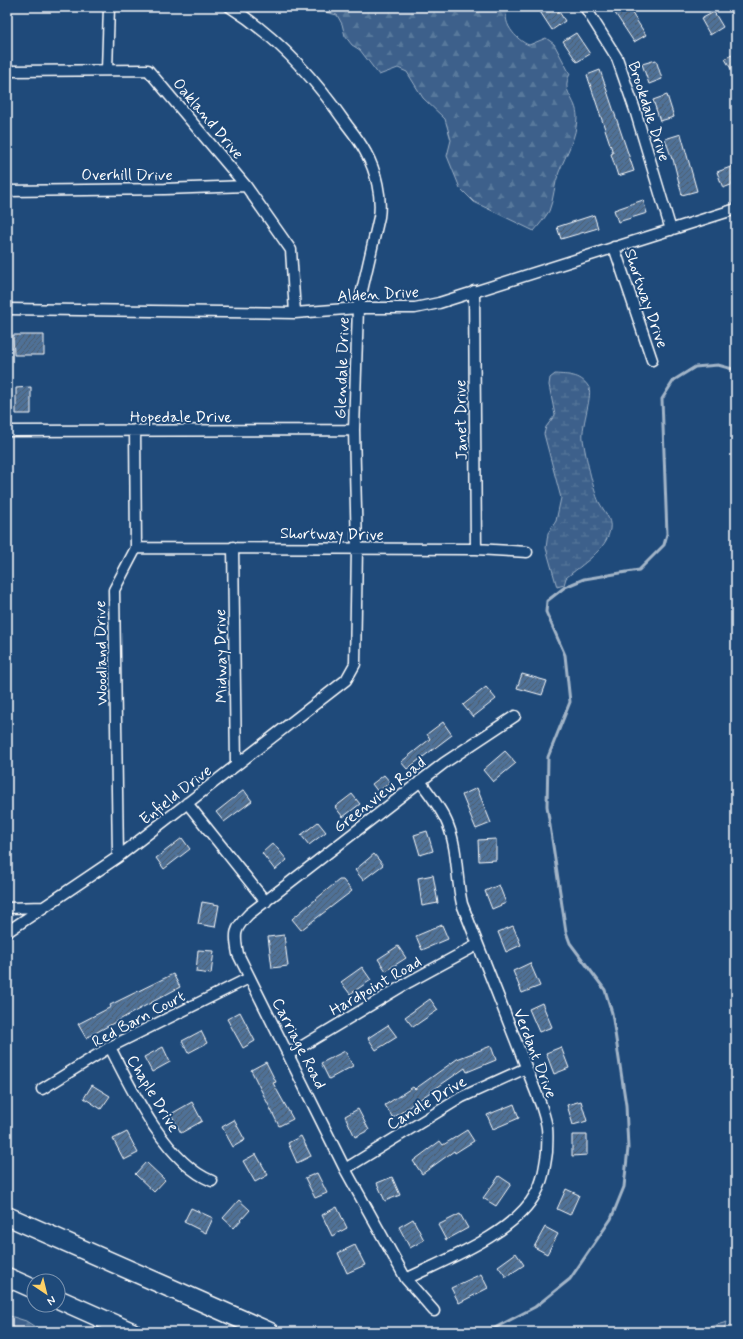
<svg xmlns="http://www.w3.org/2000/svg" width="743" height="1339" font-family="Mynerve,sans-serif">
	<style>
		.grass { fill: #3c618b; stroke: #9eb0c5 }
		.forest { fill: url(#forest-firs); stroke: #9eb0c5 }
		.wetland { fill: url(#wetland-marsh); stroke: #9eb0c5 }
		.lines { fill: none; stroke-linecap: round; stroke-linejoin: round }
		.stream { stroke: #a3b5c8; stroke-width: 3 }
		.building { fill: url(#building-hatch); stroke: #fff }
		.street-casing { stroke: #fff; stroke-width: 13 }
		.highway-casing { stroke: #fff; stroke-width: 21 }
		.street { stroke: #1f4a7a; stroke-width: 10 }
		.highway { stroke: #1f4a7a; stroke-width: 18 }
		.labels { text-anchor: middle; stroke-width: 4; stroke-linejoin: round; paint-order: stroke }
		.street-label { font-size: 16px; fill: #fff; stroke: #1f4a7a }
	</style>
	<defs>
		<pattern id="forest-firs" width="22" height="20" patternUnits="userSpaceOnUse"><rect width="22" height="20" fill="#3c618b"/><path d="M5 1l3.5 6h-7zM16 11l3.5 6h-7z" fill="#59799c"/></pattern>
		<pattern id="wetland-marsh" width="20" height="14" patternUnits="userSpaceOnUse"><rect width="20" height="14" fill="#3c618b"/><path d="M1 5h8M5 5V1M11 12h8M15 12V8" fill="none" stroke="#59799c"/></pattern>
		<pattern id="building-hatch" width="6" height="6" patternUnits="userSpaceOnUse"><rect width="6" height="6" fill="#507197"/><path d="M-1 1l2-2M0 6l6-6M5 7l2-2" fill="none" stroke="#4e5b6a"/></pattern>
	</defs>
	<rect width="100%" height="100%" fill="#1f4a7a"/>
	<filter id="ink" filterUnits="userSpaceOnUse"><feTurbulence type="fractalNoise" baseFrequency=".025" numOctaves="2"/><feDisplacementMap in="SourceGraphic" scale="8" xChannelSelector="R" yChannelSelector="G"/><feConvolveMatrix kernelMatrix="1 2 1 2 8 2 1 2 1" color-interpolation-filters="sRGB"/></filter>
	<g filter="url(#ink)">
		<path class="grass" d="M727,1322l-5,10h-29z"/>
		<path class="forest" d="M324,7h186c-12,13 7,34 19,38l17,-7 8,6 16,30c-10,19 7,24 7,43 0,20 -11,37 -18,55 -5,12 -5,27 -10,39 -4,7 -10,14 -15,20l-60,-29 -14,-14 -13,-32 4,-16 -6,-21 -22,-21 -16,-26 -9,-4 -19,7 -19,-25 -8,-5 -7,-9 -3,-12 -5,-9 -12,-3z
			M7,1315l19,6 17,11h-36z"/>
		<path class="wetland" d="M555,374c13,1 25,0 33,12 6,7 -7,39 -5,53 2,14 10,51 16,63 4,8 13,17 11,27 -3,21 -29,36 -44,49l-2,7 -7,2 -11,-39 2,-15 8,-12 5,-23 -17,-64 2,-7 9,-12 -6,-30 1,-7z"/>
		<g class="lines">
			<path class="stream" d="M487,1332l48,-25 35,-28 41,-60 13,-32 4,-39 -2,-43 -14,-92 -7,-23 -35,-47 -4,-11 -19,-126 1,-49 22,-55 -5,-47 -19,-43 1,-11 18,-14 19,-8 55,-9 25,-25 3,-11 -5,-135 12,-19 21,-13 23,-2 18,5"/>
		</g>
		<path class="building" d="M537,7h19l9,14 -13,9z
			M611,7h17l18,28 -12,7z
			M714,12l9,15 -13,8 -9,-16z
			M576,33l14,21 -13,8 -14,-21z
			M736,52v25l-11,-18z
			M656,60l6,19 -13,5 -7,-20z
			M600,70l34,101 -16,5 -7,-22 2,-1 -26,-78z
			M667,95l7,22 -14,4 -7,-21z
			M681,134l16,57 -15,4 -9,-36h-1l-7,-20z
			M736,165v18l-13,5 -6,-16z
			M643,200l4,13 -29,9 -4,-12z
			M594,215l4,13 -37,11 -4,-12z
			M13,335h31v20h-30z
			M31,387v27h-15v-26z
			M522,674l25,7 -5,14 -25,-7z
			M486,687l10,12 -23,18 -10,-12z
			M443,722l9,13 -45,34 -6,-7 29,-23 -3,-5z
			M505,751l11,12 -23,19 -10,-12z
			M384,775l6,7 -12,10 -6,-8z
			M477,788l14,35 -15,6 -14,-34z
			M244,790l8,11 -28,21 -8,-10z
			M352,794l8,10 -17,13 -8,-10z
			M318,822l8,10 -17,13 -8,-10z
			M427,831l6,20 -13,4 -6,-20z
			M182,838l8,11 -26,20 -8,-11z
			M496,839v21l-17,1 -1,-21z
			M273,843l14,17 -12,10 -13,-17z
			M374,854l9,11 -20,15 -8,-10z
			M433,875l5,28 -16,3 -4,-28z
			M339,880h4l9,11 -51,39 -9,-11z
			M499,885l7,18 -14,6 -7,-18z
			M202,902l17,3 -4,22 -17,-3z
			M442,925l6,14 -26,11 -6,-14z
			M513,926l8,19 -15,7 -8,-20z
			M284,935l4,31 -16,2 -4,-31z
			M398,946l8,12 -20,13 -8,-12z
			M198,950l16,1 -3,23 -15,-2z
			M530,963l10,23 -18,7 -9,-22z
			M362,967l9,13 -21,14 -9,-12z
			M173,974l7,13 -94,51 -8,-14 33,-17 -1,-2z
			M430,999l8,11 -25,17 -8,-10z
			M542,1003l10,24 -13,5 -10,-23z
			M240,1012l15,29 -12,7 -16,-29z
			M388,1025l9,12 -21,13 -8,-12z
			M201,1031l6,12 -19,10 -6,-12z
			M491,1046l5,14 -29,12 -2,-4 -72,50 -8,-13 28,-18 2,2 42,-30z
			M163,1047l7,15 -18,10 -8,-15z
			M561,1047l8,21 -15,6 -8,-21z
			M345,1051l8,15 -24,13 -8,-16z
			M266,1062l10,20 -3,1 20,36 -14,7 -28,-56z
			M92,1085l18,11 -9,13 -17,-11z
			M581,1101l6,20 -14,4 -6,-20z
			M192,1102l10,19 -21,12 -10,-19z
			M514,1104l5,14 -26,11 -6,-14z
			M358,1109l11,21 -14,7 -10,-21z
			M234,1120l11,20 -12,7 -11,-20z
			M467,1130l7,11 -19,12 -1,-2 -32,23 -9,-13 27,-20 3,4z
			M127,1132l11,21 -14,7 -11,-21z
			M572,1135h15v20l-15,1z
			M301,1136l10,20 -14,7 -9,-20z
			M256,1154l12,21 -13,7 -12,-21z
			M146,1162l19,18 -11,12 -19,-18z
			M317,1173l10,20 -12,5 -10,-20z
			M499,1176l12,8 -15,22 -13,-8z
			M392,1177l8,18 -15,6 -8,-18z
			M566,1189l13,6 -9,20 -13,-6z
			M239,1200l11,10 -16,18 -11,-10z
			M337,1207l10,21 -15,8 -10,-21z
			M191,1208l22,10 -7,15 -22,-11z
			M460,1214l8,14 -22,12 -8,-15z
			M413,1219l11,21 -14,8 -11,-21z
			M545,1227l13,7 -11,20 -13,-7z
			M355,1245l10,20 -18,8 -9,-20z
			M516,1253l8,12 -18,12 -8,-11z
			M481,1274l7,14 -29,15 -8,-15z"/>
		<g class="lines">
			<g class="street-casing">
				<path id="street" d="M585,7l32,51 18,52 36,120
					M107,70l2,-63
					M7,71l141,-1 98,116 45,64 4,63
					M7,191l158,-2 81,-3
					M614,247l38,113
					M474,291l2,258
					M7,309l288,4 63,-5h57l24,-5 297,-94
					M7,431l347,-1
					M233,547l3,218
					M136,548l340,1 51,3
					M187,803l79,99
					M118,857l-4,-267 22,-42 -1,-118
					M7,908l37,-1
					M7,932l111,-75 228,-177 9,-16 2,-116 -3,-118 4,-122 21,-91c3,-20 -3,-46 -13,-64 -5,-10 -12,-19 -19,-28 -31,-45 -69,-88 -117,-118
					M110,1047c21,42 56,116 102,134
					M289,1054l120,-72 68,-37
					M42,1089l68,-42 139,-69
					M345,1169l117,-72 64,-29
					M406,1279c41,-20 108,-45 130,-86 7,-12 9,-27 11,-41 0,-8 1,-16 0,-24 -1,-8 -4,-16 -6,-23l-79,-201c-6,-26 -4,-54 -14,-79 -6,-16 -18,-30 -28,-44
					M434,1311l-28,-32 -61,-110 -107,-215c-4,-20 -4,-25 11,-40l195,-151 71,-47"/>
			</g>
			<g class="highway-casing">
				<path id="highway" d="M7,1216l263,116
					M7,1277l27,12
					M58,1299l74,33"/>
			</g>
			<use href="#street" class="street"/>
			<use href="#highway" class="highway"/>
		</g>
	</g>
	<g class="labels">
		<g class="street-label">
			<text transform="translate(650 111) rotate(72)" y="6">Brookdale Drive</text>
			<text transform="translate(209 118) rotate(50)" y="6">Oakland Drive</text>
			<text x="127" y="180">Overhill Drive</text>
			<text transform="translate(378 293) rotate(-3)" y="6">Alden Drive</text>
			<text transform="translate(647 298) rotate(71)" y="6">Shortway Drive</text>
			<text transform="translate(341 368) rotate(-88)" y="6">Glendale Drive</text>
			<text x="181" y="422">Hopedale Drive</text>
			<text transform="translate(460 420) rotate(-91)" y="6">Janet Drive</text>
			<text transform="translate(332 533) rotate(1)" y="6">Shortway Drive</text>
			<text transform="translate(100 653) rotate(-91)" y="6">Woodland Drive</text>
			<text transform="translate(220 656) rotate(-91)" y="6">Midway Drive</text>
			<text transform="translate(175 794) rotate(-38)" y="6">Enfield Drive</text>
			<text transform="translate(379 794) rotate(-38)" y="6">Greenview Road</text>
			<text transform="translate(375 985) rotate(-30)" y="6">Hardpoint Road</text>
			<text transform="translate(138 1018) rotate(-28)" y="6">Red Barn Court</text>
			<text transform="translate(300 1043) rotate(63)" y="6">Carriage Road</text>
			<text transform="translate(536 1053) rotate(69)" y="6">Verdant Drive</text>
			<text transform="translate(154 1093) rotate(59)" y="6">Chaple Drive</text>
			<text transform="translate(426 1102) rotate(-31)" y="6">Candle Drive</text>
		</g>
	</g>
	<rect width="743" height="1339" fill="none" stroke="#1f4a7a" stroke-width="24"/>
	<rect x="12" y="12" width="719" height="1315" fill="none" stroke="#fff" stroke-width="1.5" filter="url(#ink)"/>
	<g transform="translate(46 1293) rotate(145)"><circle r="19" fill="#1f4a7a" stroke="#7992af"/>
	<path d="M0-3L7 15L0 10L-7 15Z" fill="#ffd166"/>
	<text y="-6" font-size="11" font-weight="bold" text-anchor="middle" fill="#ffffff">N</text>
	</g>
</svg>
